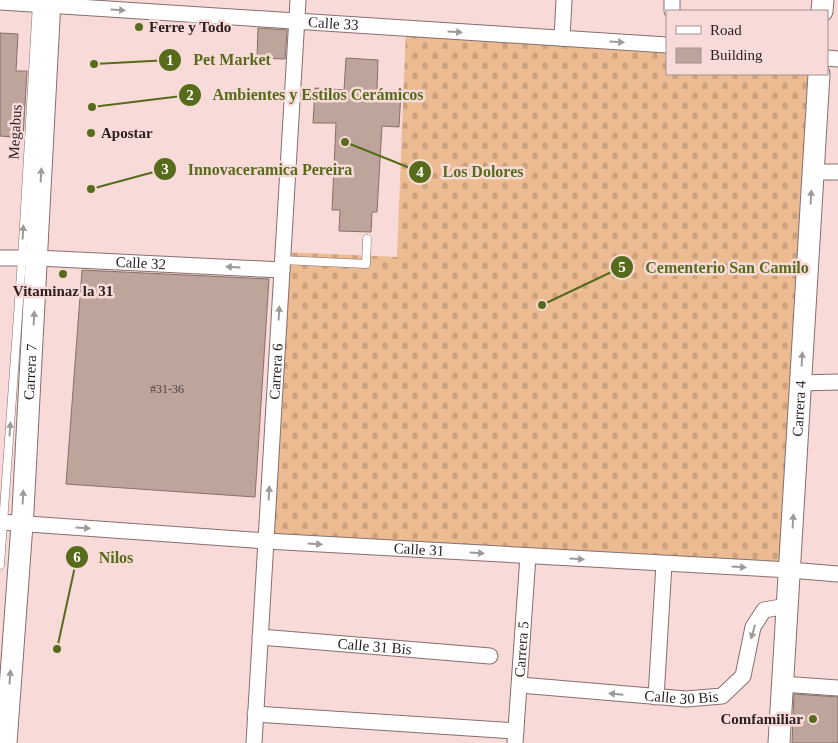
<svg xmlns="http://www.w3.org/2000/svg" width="838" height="743" font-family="'Times New Roman',serif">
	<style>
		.cemetery { fill: url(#cemetery-stones) }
		.building { fill: #bea59b; stroke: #887067 }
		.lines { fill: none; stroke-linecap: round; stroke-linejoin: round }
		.lane-casing { stroke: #886e6d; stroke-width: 9 }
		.street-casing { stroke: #886e6d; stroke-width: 17 }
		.secondary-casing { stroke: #886e6d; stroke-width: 23 }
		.lane { stroke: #fff; stroke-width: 8 }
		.street { stroke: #fff; stroke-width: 15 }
		.secondary { stroke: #fff; stroke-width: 21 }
		.oneway { fill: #9f9a9a }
		.poi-dot { fill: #576c1b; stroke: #f8dad9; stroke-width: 2 }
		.labels { text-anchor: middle; stroke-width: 5; stroke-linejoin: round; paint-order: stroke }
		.number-label { font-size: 12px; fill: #4e403d }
		.street-label { font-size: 15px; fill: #291f1e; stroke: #f8dad9 }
		.poi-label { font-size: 15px; font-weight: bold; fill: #291f1e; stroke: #f8dad9; text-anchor: start }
		.leader { fill: none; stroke: #576c1b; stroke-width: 2 }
		.callout-dot { fill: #576c1b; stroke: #f8dad9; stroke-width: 2 }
		.mark-label { font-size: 15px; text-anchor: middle; font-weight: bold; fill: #fff }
		.callout-label { font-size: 16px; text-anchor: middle; font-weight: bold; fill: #576c1b; stroke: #f8dad9; stroke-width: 5; stroke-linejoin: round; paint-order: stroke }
	</style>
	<defs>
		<pattern id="cemetery-stones" width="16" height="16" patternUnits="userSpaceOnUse" patternTransform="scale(1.25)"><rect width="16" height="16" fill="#ecbb92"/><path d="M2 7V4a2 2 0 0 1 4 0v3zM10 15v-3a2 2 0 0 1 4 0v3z" fill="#caa07d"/></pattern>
	</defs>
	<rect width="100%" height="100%" fill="#f8dad9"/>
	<path class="cemetery" d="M406,29l261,16v29h152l-29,496 -524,-29 17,-289 114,5z"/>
	<path class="building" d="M258,28l29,2 -2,29 -28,-1z
		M0,33l18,1 -2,37h11l-4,67 -23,-2z
		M346,58l32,2 -1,31 24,1 -2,35 -17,-1 -5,86h-5l-1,20 -32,-1 1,-21h-8l4,-87h-23l2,-35 29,2z
		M82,270l187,9 -14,218 -189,-13z
		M794,694l44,3v46h-46z"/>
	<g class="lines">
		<g class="lane-casing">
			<path id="lane" d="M282,260l84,4 1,-25
				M0,565l22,-306 15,-256"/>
		</g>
		<g class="street-casing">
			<g id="street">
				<path id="s1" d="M0,2l667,43"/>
				<path d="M672,11v-11"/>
				<path d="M562,38l2,-38"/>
				<path d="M827,58l11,1"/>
				<path d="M813,172h25"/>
				<path id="s2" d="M0,258h37l245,12"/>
				<path d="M801,383l37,-1"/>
				<path id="s3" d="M0,522l266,19 524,29 48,4"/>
				<path id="s4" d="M260,637l230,19"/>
				<path d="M782,684l56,4"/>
				<path id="s5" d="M520,685l166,14 36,-3 21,-20 10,-49 11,-17 23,-4"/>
				<path d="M656,697l8,-133"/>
				<path d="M255,714l261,17"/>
				<path id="s6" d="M254,743l44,-743"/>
				<path id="s7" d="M515,743l13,-187"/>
			</g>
		</g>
		<g class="secondary-casing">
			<g id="secondary">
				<path d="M822,11l1,-11"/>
				<path id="s8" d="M6,743l17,-232 27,-511"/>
				<path id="s9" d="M779,743l40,-669"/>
			</g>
		</g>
		<use href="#lane" class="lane"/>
		<use href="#street" class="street"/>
		<use href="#secondary" class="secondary"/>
	</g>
	<defs><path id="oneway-solid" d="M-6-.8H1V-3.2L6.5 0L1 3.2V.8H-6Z" transform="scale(1.25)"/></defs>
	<g class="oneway">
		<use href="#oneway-solid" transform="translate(118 10) rotate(4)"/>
		<use href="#oneway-solid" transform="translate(455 32) rotate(4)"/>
		<use href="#oneway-solid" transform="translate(617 42) rotate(3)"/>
		<use href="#oneway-solid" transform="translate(41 175) rotate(-87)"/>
		<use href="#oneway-solid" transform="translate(811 197) rotate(-87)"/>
		<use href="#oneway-solid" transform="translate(23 232) rotate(-87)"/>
		<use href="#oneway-solid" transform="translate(233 267) rotate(-177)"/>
		<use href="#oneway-solid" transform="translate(279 313) rotate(-87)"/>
		<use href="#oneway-solid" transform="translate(34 318) rotate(-87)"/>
		<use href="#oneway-solid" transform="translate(802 359) rotate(-87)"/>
		<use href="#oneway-solid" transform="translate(10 429) rotate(-86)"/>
		<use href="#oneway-solid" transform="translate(269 493) rotate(-87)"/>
		<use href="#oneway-solid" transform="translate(23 497) rotate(-87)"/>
		<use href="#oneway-solid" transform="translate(793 521) rotate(-87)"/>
		<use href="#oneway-solid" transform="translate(83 528) rotate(4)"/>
		<use href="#oneway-solid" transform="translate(315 544) rotate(3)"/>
		<use href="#oneway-solid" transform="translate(477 553) rotate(3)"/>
		<use href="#oneway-solid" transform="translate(577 559) rotate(3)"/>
		<use href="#oneway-solid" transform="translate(739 567) rotate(3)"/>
		<use href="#oneway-solid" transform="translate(753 632) rotate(106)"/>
		<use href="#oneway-solid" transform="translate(10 677) rotate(-86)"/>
		<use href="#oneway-solid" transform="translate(616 694) rotate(-175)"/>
	</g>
	<g class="poi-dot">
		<circle cx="139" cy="27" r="5"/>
		<circle cx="91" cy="133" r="5"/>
		<circle cx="63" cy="274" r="5"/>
		<circle cx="813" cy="719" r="5"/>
	</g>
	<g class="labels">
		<g class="number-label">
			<text x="167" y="393">#31-36</text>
		</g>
		<g class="street-label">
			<text dy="5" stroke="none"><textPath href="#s1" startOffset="334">Calle 33</textPath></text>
			<text transform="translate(15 132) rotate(-87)" y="5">Megabus</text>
			<text dy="5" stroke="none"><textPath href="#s2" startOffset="141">Calle 32</textPath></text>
			<text dy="5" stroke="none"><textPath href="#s6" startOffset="372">Carrera 6</textPath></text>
			<text dy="5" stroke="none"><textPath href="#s8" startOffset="372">Carrera 7</textPath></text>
			<text dy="5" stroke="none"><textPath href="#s9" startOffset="335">Carrera 4</textPath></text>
			<text dy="5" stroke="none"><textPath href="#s3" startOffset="420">Calle 31</textPath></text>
			<text dy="5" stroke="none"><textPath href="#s4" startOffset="115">Calle 31 Bis</textPath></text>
			<text dy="5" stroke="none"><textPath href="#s7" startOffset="94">Carrera 5</textPath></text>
			<text dy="5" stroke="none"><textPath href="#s5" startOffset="162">Calle 30 Bis</textPath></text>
		</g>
		<g class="poi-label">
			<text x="149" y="32">Ferre y Todo</text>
			<text x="101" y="138">Apostar</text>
			<text x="63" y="296" text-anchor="middle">Vitaminaz la 31</text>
			<text x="803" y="724" text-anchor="end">Comfamiliar</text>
		</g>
	</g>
	<path class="leader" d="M94 64L170 60M92 107L190 95M91 189L165 169M345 142L420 172M542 305L622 267M57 649L77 557"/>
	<g class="callout-dot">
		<circle cx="94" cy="64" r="5"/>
		<circle cx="92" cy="107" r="5"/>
		<circle cx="91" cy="189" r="5"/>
		<circle cx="345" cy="142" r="5"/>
		<circle cx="542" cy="305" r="5"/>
		<circle cx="57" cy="649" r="5"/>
		<circle cx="170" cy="60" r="12"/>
		<circle cx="190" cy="95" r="12"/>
		<circle cx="165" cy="169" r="12"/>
		<circle cx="420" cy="172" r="12"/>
		<circle cx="622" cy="267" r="12"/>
		<circle cx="77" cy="557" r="12"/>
	</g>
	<g class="mark-label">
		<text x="170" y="65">1</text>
		<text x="190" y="100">2</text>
		<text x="165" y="174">3</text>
		<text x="420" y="177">4</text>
		<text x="622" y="272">5</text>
		<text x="77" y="562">6</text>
	</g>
	<g class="callout-label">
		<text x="232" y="65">Pet Market</text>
		<text x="318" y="100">Ambientes y Estilos Cerámicos</text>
		<text x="270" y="175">Innovaceramica Pereira</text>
		<text x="483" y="177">Los Dolores</text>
		<text x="727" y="273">Cementerio San Camilo</text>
		<text x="116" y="563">Nilos</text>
	</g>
	<rect x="666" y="10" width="162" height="65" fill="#f8dad9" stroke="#a58f8e"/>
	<rect x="676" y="26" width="25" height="8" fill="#ffffff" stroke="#a58f8e"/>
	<text x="710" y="35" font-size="15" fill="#291f1e">Road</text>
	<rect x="676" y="48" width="25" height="15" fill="#bea59b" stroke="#a58f8e"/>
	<text x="710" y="60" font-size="15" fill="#291f1e">Building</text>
</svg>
